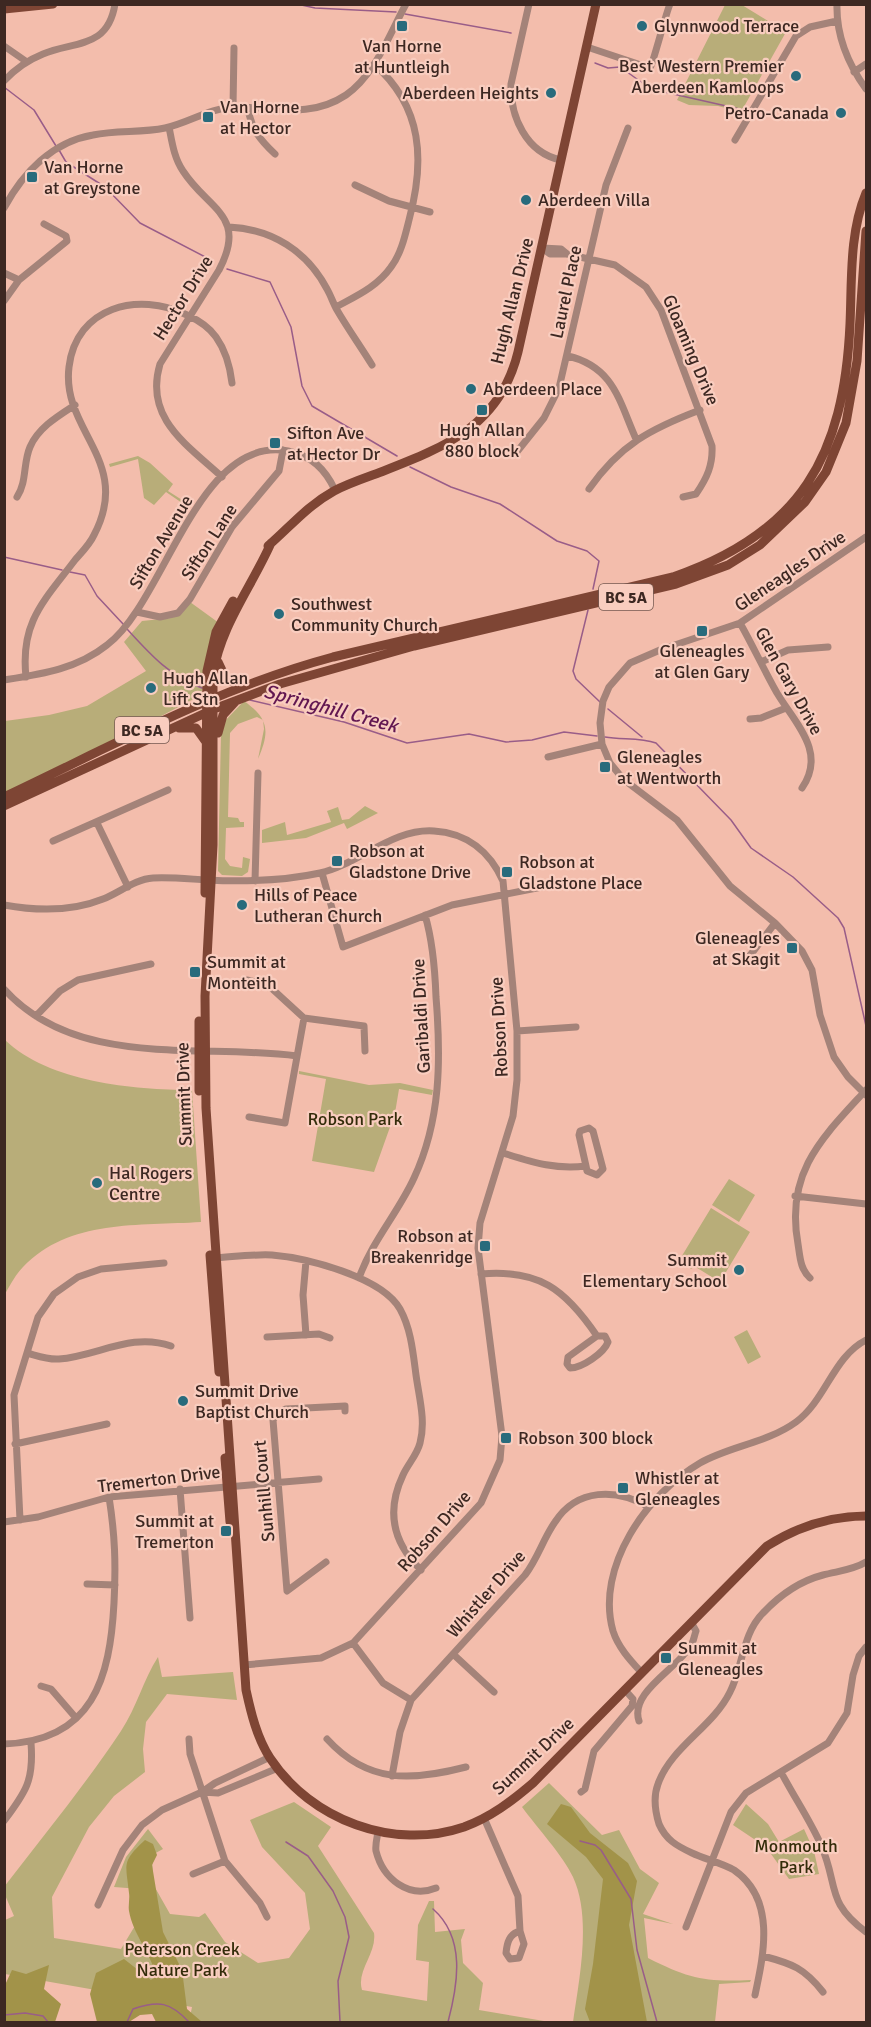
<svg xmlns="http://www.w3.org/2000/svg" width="871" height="2027" font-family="Signika,sans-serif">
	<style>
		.green { fill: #b8ad79 }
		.forest { fill: #a29349 }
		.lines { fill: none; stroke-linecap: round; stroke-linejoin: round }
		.stream { stroke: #995d88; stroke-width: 1.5 }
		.minor { stroke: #a48379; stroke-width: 7 }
		.major { stroke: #7e4534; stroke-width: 9 }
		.poi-dot { fill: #286b7c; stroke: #f9cdbf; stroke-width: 2 }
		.labels { text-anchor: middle; stroke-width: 4.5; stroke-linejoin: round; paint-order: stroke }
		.shield { fill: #f9cdbf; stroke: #755a51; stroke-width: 1.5 }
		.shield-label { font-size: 16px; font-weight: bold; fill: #3d2822 }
		.poi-label { font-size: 18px; fill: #3d2822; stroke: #f9cdbf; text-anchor: start }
		.street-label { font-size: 18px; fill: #3d2822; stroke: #f9cdbf }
		.park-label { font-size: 18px; fill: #332c0a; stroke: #f9cdbf }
		.water-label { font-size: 20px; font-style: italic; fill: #621751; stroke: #f9cdbf }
	</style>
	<rect width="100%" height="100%" fill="#f3bdac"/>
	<path class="green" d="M725,5h17l44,27 -45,80 -23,-6 -29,-1 -12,-5z
		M138,456l12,7 23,21 -5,7 22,14 -2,2 -22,-15 -12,13 -10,-7 -6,-39 -28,8 -1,-3z
		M190,602l29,21 -18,72 -104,55 -92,44v-73l44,-6 38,-9 59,-35 -22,-29 18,-21 29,-3z
		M244,701c25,18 26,30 14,58l6,-30 -1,-9 -6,-3 -19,7 -8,9 -2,84 10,1 2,4h4v5l-18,1 -1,31 5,7 12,2 1,-11 7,2 -2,13 -6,4 -20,-1 -4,-4 3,-137 1,-10z
		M365,806l13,7 -31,16 -3,-6 -38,15 -44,5v-13l23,-8 2,13 44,-13 -4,-11 11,-4 4,13 7,-1z
		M5,1040c44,42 128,50 187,50l9,132c-62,4 -132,-3 -178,45 -7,7 -13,18 -18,27z
		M299,1071l70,14 31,-2 33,7 -1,5 -33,-6 -4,24 -21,59 -62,-11 14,-82 -27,-5z
		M729,1179l26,16 -16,27 -27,-17z
		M711,1208l39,24 -30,50 -26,-16 -3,3 -11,-10z
		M747,1330l14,27 -13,7 -14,-27z
		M158,1657l4,20 71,-5 4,28 -70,-6 -21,28 -3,27 2,23 -31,24 -25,31 -37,70 2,41 67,11 18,-30 1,-30 -26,-2 12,-30 22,-28 15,20 -11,6 1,29 17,30 29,3 6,-4 20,29 33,21 31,-5 21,-29 -5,-36 -43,-46 -12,-27 44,-18 37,25 -13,19 56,87c3,20 -18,38 -12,57l65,11 2,-39 -13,-2 2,-35 11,-24h5l1,31 30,-3 -4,11 2,23 20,20 -4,27 71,12h-361l3,-15 -187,-33v-54l9,-4 -9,-21 -1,-8c40,-52 81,-102 117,-156 16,-24 22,-51 37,-74z
		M549,1783l53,52 17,-5 21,39 19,14 -16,31 30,10 -29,-6 4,40c42,21 56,24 103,22l-1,2 -31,2 -4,38h-142c6,-42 19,-104 0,-145 -9,-20 -37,-51 -51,-70z
		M746,1804l22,20 11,18 25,-13 10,22 5,23 -30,5 -23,-32 -33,-22z"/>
	<path class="forest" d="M561,1804l10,3 19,26 38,30 9,18 -8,44 18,97h-57l-5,-13 8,-45 10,-85 -17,-22 -39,-33z
		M145,1840l8,4 4,11 -5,10 11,67 19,38 5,39 15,13h-46l-4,-8 -12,1 -11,7h-32l-7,-28 6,-21 28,-14 27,21 5,-5c-6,-23 -23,-41 -27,-64 -1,-6 1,-12 0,-18 -3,-29 -8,-31 16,-53z
		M49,1965l-5,24 17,15 -6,18h-50v-37l7,-15 14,4z"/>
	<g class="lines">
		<path class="stream" d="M297,4l18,4 81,4
			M405,14l106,19
			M595,63l13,5 12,-1 31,22 93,21
			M4,87l30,23 22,36
			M59,150l7,12 39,25 35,36 73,38
			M227,269l43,13 21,45 11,59 10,20 85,50
			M410,467l41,20 49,17 57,37 30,10 12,10 -6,28
			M4,557l58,13
			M70,572l15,3 12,21 27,29
			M588,610l-15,61 3,8 24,23
			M127,629c22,24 43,48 75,59
			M250,700l94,22 63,21 62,-9 37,8 26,-2 32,-8 33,4
			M608,709l34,28
			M605,737c17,3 35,0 51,6l75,77 20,28 42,29 45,41 6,10 22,98
			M580,1841l15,4 6,5 30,49 6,51 20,72
			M286,1842l22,14 25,35 12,26 4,20 -11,44 2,41
			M433,1909c33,29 25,75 15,113
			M4,2015l21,-2 18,3 5,6
			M127,2022l6,-13c26,-9 37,-7 56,13"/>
		<path class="minor" d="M529,4l-18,80c-1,32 15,69 50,76
			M837,4c-1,33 11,60 29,85
			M4,46l23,16
			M587,47l63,21c3,-4 15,-52 20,-64
			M854,72l12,-8
			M4,81c11,-12 24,-21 39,-27 31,-13 65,-5 72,-50
			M233,107l1,-59
			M248,108c3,21 12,32 27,46
			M169,127c3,15 5,31 14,44 25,39 65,44 36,99l-59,94c-16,54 26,80 62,113
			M735,140l61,-104 14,-9 27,-6
			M355,185l34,16 41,11
			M4,208c19,-35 48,-66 89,-73 24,-5 48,-2 72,-7 24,-5 44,-20 70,-21 39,0 75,12 111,-12 29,-20 43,-60 60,-91
			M229,227c43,2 78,24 98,62 4,7 6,14 10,21 11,19 24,37 35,55
			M542,248l8,6h17l48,11 31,22 15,23 51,136c1,19 -5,32 -16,48l-13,3
			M542,248l19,1 6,5
			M4,273l15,7
			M4,301l15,-21 48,-39 -1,-5 -22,-12
			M336,307c20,-11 41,-20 55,-40 10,-13 14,-31 18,-47 16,-59 14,-113 -35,-156
			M568,356c46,11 51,45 68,83
			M516,453l28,-35 15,-30 47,-203 22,-57
			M589,489c31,-44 61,-60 111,-79
			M17,497c10,-15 6,-34 13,-50 8,-19 28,-31 45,-42
			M866,537l-126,86 -80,27 -30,13 -21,24 -6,14 -3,22 2,21 8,19 13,16 54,41 53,66 45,37 27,28 10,19 8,45 14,42 14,20 18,18
			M137,612l23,5 18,-4 12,-14 42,-72 47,-56 4,-21
			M740,623c13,23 24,47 37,70 18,30 50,59 25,95
			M761,662l27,-12 40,-3
			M26,677c-6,-55 18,-76 49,-117 7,-8 15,-16 19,-25 39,-74 -33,-104 -25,-168 7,-60 69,-76 118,-52 11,5 22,12 29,22 10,14 14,29 16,46
			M4,680c38,-6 73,-11 103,-35 58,-43 91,-211 181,-194 24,5 37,18 47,39
			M750,719l11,-1 25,-10
			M548,757l54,-13
			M97,823l31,64
			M53,841l115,-51
			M322,873l21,74 109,-42 95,-19
			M255,881l3,-108
			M4,905c33,6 67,7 99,-6 16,-6 32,-20 50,-21 18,-1 36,1 54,2 38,2 76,1 113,-7 39,-9 73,-45 114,-42 33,2 56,21 69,50l14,150v49l-4,36 -33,107 -2,25 24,188 -2,24 -19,43 -128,140 -32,15 -77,7
			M745,962l30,-39
			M247,980l21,5 36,33 60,8 1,25
			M4,989c73,81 196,54 293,67
			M36,1016l24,-25 18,-11 73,-16
			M517,1031l59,-4
			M249,1117l36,6 19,-105
			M503,1153c29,9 52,17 83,13l1,5 10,4 6,-6 -10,-38 -4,-3 -9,3 -1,4 7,31
			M795,1196l71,8
			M213,1258c19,-1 40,-4 59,-3 35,3 110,22 128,54 11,20 13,43 16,66 3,22 10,46 4,68 -3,12 -12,21 -17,32 -17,36 -10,68 18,95
			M306,1261l-3,34 3,40
			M481,1274c58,-5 84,15 116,62h8l3,6c-4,11 -26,26 -38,26l-3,-4 1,-7 29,-21
			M359,1278c13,-37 39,-65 55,-100 27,-58 27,-119 22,-181 -1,-28 -3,-55 -11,-82
			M810,1278c-10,-9 -10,-22 -12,-34 -13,-72 24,-106 68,-154
			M267,1337l52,-3 11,4
			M27,1353c11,3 21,7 32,6 39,-3 72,-27 112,-13
			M15,1444l92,-20
			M180,1489l10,129
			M20,1520l-6,-125 24,-78 16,-23 24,-17 23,-8 63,-6
			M4,1522l34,-5 71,-20 210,-18
			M326,1562l-39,29 -14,-171 5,-7 8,-4 59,-3v5
			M87,1584l28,1
			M353,1643l30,40 28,17
			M453,1654l41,38
			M641,1672c-11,-12 -23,-25 -28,-41 -18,-64 34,-137 87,-168 30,-17 67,-20 96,-41 30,-22 37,-65 70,-82
			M41,1686l10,3 25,29
			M639,1721c-10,-29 40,-53 52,-76 3,-4 3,-9 5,-14l-5,-9
			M189,1739l1,15 35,107 35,42 7,14
			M327,1739c41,45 85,42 139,28
			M4,1744c89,-3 106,-66 110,-141 2,-39 1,-68 -5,-106
			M781,1772c13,25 29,48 40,73 18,41 4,56 45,87
			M392,1776l8,-44 11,-32 114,-125c13,-17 18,-36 30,-53 22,-34 61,-34 94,-15
			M202,1792l16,1 60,-25
			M581,1792l4,-3 9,-38 38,-45 1,-7 -8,-9
			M484,1818l34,78 2,35 4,13 -5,14 -9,1 -4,-6c1,-10 3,-19 14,-22
			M4,1821c22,-29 30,-41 27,-78
			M378,1832c-1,6 -3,13 -2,19 7,28 33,48 60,37
			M193,1874l32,-13
			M98,1905l25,-55 19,-25 20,-15 40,-18 13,-9 55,-26
			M686,1927l45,-115 15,-19 82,-50 19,-30 6,-38 6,-19 7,-9
			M763,1956c30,8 41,12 60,36
			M755,1995c9,-42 21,-96 -21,-125 -12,-7 -29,-11 -42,-17 -15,-7 -26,-13 -33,-29 -4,-13 -6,-27 -1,-40 13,-37 55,-57 72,-92 13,-25 12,-58 33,-79 16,-17 37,-32 60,-38 15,-4 30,-5 43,-13"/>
		<path class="major" d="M4,9l49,-5
			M271,543c-20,45 -50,82 -58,131v171l-8,151 1,112 40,582c5,23 11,48 24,68 41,62 124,93 194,69 27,-10 48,-26 69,-44l234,-237c30,-19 64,-30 99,-30
			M268,546c22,-19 39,-40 66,-55 15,-8 31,-13 47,-19 64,-25 119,-46 137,-120l78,-348
			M218,662l9,19 18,2
			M179,728h17l10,14
			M218,733l5,-18 12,-13
			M4,797c108,-51 213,-109 329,-140l340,-80c128,-44 171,-121 177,-253 2,-43 -1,-90 16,-131
			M4,806l210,-97 66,-25 134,-38 262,-62 52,-19 32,-20 45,-43 21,-30 20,-49 11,-62 9,-130
			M205,893l2,-222 9,-39 17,-31
			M199,1021v70
			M210,1255l9,117
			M225,1458l5,64"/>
	</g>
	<g class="poi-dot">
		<rect x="396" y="20" width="12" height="12" rx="3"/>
		<circle cx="642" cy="26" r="6"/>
		<circle cx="796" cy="76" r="6"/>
		<circle cx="551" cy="93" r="6"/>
		<circle cx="841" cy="113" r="6"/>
		<rect x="202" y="111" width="12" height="12" rx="3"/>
		<rect x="26" y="171" width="12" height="12" rx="3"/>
		<circle cx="526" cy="200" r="6"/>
		<circle cx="471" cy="389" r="6"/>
		<rect x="476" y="404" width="12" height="12" rx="3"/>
		<rect x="269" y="437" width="12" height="12" rx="3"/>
		<circle cx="279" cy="614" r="6"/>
		<rect x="696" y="625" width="12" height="12" rx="3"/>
		<circle cx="151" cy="688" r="6"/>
		<rect x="599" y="761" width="12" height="12" rx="3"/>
		<rect x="331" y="855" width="12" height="12" rx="3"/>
		<rect x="501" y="866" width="12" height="12" rx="3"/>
		<circle cx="242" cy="905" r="6"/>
		<rect x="786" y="942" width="12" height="12" rx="3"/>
		<rect x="189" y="966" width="12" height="12" rx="3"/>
		<circle cx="97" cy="1183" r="6"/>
		<rect x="479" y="1240" width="12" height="12" rx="3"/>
		<circle cx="739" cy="1270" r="6"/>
		<circle cx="183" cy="1401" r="6"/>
		<rect x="500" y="1432" width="12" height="12" rx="3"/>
		<rect x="617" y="1482" width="12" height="12" rx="3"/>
		<rect x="220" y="1525" width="12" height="12" rx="3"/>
		<rect x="660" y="1652" width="12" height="12" rx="3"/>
	</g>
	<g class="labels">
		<g class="shield">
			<rect x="599" y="584" width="54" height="26" rx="4.5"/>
			<rect x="115" y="717" width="54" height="26" rx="4.5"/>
		</g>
		<g class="shield-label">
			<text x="626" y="603">BC 5A</text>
			<text x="142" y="736">BC 5A</text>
		</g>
		<g class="poi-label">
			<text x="654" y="32">Glynnwood Terrace</text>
			<text x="402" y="52" text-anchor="middle">Van Horne<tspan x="402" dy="21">at Huntleigh</tspan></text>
			<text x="784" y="72" text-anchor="end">Best Western Premier<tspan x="784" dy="21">Aberdeen Kamloops</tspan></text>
			<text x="539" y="99" text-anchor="end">Aberdeen Heights</text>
			<text x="220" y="113">Van Horne<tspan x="220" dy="21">at Hector</tspan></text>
			<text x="829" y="119" text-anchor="end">Petro-Canada</text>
			<text x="44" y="173">Van Horne<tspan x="44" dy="21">at Greystone</tspan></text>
			<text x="538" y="206">Aberdeen Villa</text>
			<text x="483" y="395">Aberdeen Place</text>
			<text x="482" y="436" text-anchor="middle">Hugh Allan<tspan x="482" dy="21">880 block</tspan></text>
			<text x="287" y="439">Sifton Ave<tspan x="287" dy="21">at Hector Dr</tspan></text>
			<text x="291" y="610">Southwest<tspan x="291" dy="21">Community Church</tspan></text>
			<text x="702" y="657" text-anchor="middle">Gleneagles<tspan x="702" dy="21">at Glen Gary</tspan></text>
			<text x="163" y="684">Hugh Allan<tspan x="163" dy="21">Lift Stn</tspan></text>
			<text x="617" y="763">Gleneagles<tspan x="617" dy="21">at Wentworth</tspan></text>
			<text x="349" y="857">Robson at<tspan x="349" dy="21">Gladstone Drive</tspan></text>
			<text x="519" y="868">Robson at<tspan x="519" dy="21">Gladstone Place</tspan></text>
			<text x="254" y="901">Hills of Peace<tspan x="254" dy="21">Lutheran Church</tspan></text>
			<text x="780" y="944" text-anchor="end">Gleneagles<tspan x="780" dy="21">at Skagit</tspan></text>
			<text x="207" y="968">Summit at<tspan x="207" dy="21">Monteith</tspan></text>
			<text x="109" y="1179">Hal Rogers<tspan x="109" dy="21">Centre</tspan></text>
			<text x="473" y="1242" text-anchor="end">Robson at<tspan x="473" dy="21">Breakenridge</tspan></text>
			<text x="727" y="1266" text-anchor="end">Summit<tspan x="727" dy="21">Elementary School</tspan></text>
			<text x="195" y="1397">Summit Drive<tspan x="195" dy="21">Baptist Church</tspan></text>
			<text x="518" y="1444">Robson 300 block</text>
			<text x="635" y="1484">Whistler at<tspan x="635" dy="21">Gleneagles</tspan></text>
			<text x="214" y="1527" text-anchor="end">Summit at<tspan x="214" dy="21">Tremerton</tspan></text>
			<text x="678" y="1654">Summit at<tspan x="678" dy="21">Gleneagles</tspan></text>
		</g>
		<g class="street-label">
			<text transform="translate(566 292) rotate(-78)" y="6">Laurel Place</text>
			<text transform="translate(183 298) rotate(-58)" y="6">Hector Drive</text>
			<text transform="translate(512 301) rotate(-76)" y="6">Hugh Allan Drive</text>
			<text transform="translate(691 350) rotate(67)" y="6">Gloaming Drive</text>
			<text transform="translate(161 542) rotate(-59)" y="6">Sifton Avenue</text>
			<text transform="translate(209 542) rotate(-57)" y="6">Sifton Lane</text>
			<text transform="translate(790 571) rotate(-34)" y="6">Gleneagles Drive</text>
			<text transform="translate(789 681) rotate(61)" y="6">Glen Gary Drive</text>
			<text transform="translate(421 1016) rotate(-93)" y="6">Garibaldi Drive</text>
			<text transform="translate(499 1027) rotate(-93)" y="6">Robson Drive</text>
			<text transform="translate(184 1094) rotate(-92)" y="6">Summit Drive</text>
			<text transform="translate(159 1479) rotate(-7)" y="6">Tremerton Drive</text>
			<text transform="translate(264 1491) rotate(-95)" y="6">Sunhill Court</text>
			<text transform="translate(434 1531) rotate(-49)" y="6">Robson Drive</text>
			<text transform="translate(486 1594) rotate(-49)" y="6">Whistler Drive</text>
			<text transform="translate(533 1756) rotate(-43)" y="6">Summit Drive</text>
		</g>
		<g class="park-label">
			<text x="355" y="1125">Robson Park</text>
			<text x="796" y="1852">Monmouth<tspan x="796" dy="21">Park</tspan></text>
			<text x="182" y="1955">Peterson Creek<tspan x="182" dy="21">Nature Park</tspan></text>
		</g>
		<g class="water-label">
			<text transform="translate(331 708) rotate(15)" y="7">Springhill Creek</text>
		</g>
	</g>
	<rect width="871" height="2027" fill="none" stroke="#3d2822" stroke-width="12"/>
</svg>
